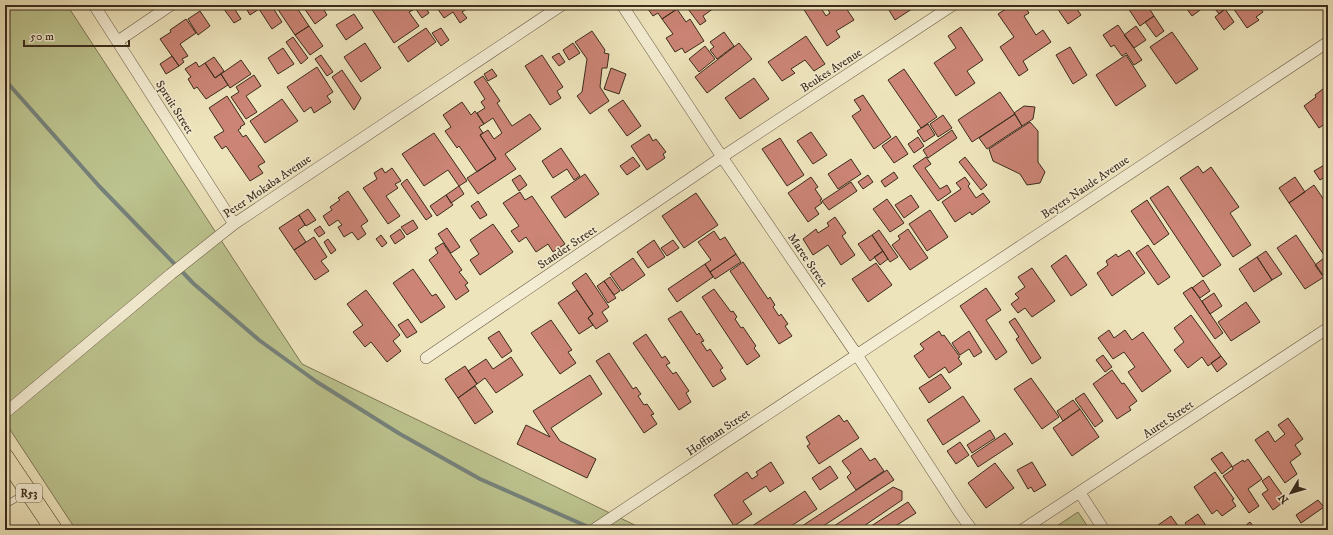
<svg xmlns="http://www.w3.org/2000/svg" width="1333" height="535" font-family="'IM FELL DW Pica',serif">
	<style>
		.green { fill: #bcc38e; stroke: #7c7855 }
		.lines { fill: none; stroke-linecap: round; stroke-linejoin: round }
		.stream { stroke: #76827b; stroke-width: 4 }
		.building { fill: #cb8475; stroke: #3b2c1c }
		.lane-casing { stroke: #685a44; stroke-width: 7 }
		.street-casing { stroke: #685a44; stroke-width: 12 }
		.primary-casing { stroke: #3b2c1c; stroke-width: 18 }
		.lane { stroke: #f4edd3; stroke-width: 5.5 }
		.street { stroke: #f4edd3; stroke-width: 11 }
		.primary { stroke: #eee4bc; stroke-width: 17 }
		.labels { text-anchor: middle; stroke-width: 3; stroke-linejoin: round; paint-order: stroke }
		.shield { fill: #f4edd3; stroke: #726653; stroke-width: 1 }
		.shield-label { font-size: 11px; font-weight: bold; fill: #3b2c1c }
		.street-label { font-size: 12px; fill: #3b2c1c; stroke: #f4edd3 }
	</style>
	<rect width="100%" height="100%" fill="#eee4bc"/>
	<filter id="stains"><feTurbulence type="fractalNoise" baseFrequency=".005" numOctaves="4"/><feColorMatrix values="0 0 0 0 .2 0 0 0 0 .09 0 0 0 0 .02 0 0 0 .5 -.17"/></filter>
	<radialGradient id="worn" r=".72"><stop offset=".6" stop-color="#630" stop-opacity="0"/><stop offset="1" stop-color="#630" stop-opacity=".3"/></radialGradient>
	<path class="green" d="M5,5h62l235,359 343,166h-569l-71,-108z
		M1078,512l12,18h-39z"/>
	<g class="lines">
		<path class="stream" d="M5,80l94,106 95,98 65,56 58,42 83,52 80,45 113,50"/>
	</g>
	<path class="building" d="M221,5h11l9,14 -7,4z
		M244,5h27l11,17 -10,7 -13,-20 -9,6z
		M275,5h20l14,21 -14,9z
		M302,5h19l6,10 -12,9z
		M369,5h41l3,5 -4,2 10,14 -25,17z
		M413,5h11l5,8 -7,5z
		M435,5h38l-11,7 5,6 -7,5 -7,-11 -9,6z
		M645,5h29l3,4 -15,10 -4,-6 -5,3z
		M685,5h26l3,3 -11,8 3,5 -6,4z
		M807,5h12l7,11 4,-3 -3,-5 6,-3h11l10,15 -18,11 4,6 -13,9 -24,-38z
		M897,5h21l-23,15 -6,-10z
		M1012,5h12l5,8 -5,3 12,19 7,-5 8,12 -28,19 5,9 -9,6 -19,-29 14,-10 -16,-23z
		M1055,5h19l7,10 -13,9z
		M1126,5h21l7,11 -14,10z
		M1184,5h23l-15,11z
		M1212,5h10l3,4 -6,5z
		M1231,5h27l5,7 -7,5 3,3 -12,8z
		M677,9l9,13 4,-3 14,22 -19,12 -3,-5 -7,4 -9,-14 7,-4 -11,-15z
		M1225,9l9,13 -10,8 -9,-13z
		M200,11l10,15 -12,9 -10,-16z
		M354,14l9,14 -17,12 -10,-15z
		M1154,16l10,15 -8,6 -11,-15z
		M186,19l10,14 -16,11 8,12 -6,3 2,3 -5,4 -19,-27 11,-7 -1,-2z
		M1118,25l24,35 -8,5 -8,-12 -4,3 -8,-11 -3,2 -8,-12z
		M309,26l14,20 -13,9 -15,-20z
		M1136,26l10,14 -12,8 -10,-13z
		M961,27l22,33 -16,11 8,12 -19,13 -22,-33 22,-15 -8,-12z
		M426,28l10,14 -28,20 -10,-15z
		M441,28l8,12 -8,6 -9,-13z
		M592,31l13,19 -1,3 5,1 -2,14h-5l-2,19 9,14 -19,13 -13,-18 5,-4 5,-33 -12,-17z
		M724,32l10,14 -17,13 -7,-9 4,-3 -4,-5z
		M1172,32l26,37 -22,15 -26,-37z
		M806,36l19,28 -11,7 -9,-11 -14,9 4,4 -13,8 -14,-19z
		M293,37l15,21 -7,6 -15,-22z
		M365,43l16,25 -20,14 -17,-25z
		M573,43l7,10 -11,7 -6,-10z
		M739,43l13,16 -45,34 -12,-16z
		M705,46l10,13 -16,13 -10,-13z
		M1070,47l17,28 -14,9 -17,-29z
		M283,48l11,16 -16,10 -10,-16z
		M559,53l6,9 -6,4 -7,-9z
		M321,55l12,17 -6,4 -12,-17z
		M542,55l21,32 -6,4 4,7 -11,7 -25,-39z
		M1126,55l20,31 -30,20 -20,-31z
		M172,56l7,10 -13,8 -6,-10z
		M214,57l10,14 -9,7 -10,-15z
		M241,60l10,14 -21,14 -9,-14z
		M196,62l3,5 6,-4 10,15 6,-4 7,11 -22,14 -9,-12 -3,2 -6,-10 3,-2 -6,-8z
		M317,67l16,25 -6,4 4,6 -17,11 -3,-6 -7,5 -17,-25z
		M611,68l15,6 -7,20 -15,-5z
		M492,69l5,7 -9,5 -4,-7z
		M904,69l33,48 -16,11 -33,-48z
		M342,70l19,28 -7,12 -22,-33z
		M254,75l7,11 -15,10 11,16 -11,7 -15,-22 8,-5 -3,-5z
		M483,76l17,25 -3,2 15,23 18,-12 11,15 -36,25 11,15 -38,25 -11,-16 29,-19 -16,-24 8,-5 6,9 8,-6 -9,-15 -9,6 -7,-11 8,-5 -4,-6 4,-3 -11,-17z
		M754,78l15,21 -29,20 -15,-21z
		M1323,89l5,7v29l-2,-2 -7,5 -15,-22 12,-9 -1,-2z
		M1000,92l15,22 -43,28 -14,-22z
		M863,95l28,42 -17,12 -22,-33 9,-6 -7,-10z
		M227,96l18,28 -5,3 1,1 -3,2 5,7 3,-2 19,27 -7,4 5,7 -13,8 -24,-35 -4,3 -8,-12 10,-6 -15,-23z
		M282,99l16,22 -33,22 -15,-22z
		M623,100l18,26 -14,10 -19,-26z
		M462,102l9,13 4,-4 9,13 -5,3 4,6 -3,2 16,24 -19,13 -18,-26 -2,2 -12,-17 6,-4 -8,-12z
		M1024,106l11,1 -2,12 -11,7 -8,-13z
		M1015,114l7,12 -35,23 -8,-11z
		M943,115l9,13 -14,9 -8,-13z
		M1030,122l8,9v31l7,10 -5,11 -13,2 -7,-11 -27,-13 -4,-12z
		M928,124l7,11 -11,7 -7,-11z
		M952,130l5,8 -29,20 -5,-8z
		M811,132l16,23 -14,9 -16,-23z
		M434,133l33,48 -8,5 -11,-16 -24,16 -22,-32z
		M649,134l4,7 3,-2 10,13 -3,2 2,4 -18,12 -16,-24z
		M896,136l12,18 -14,9 -12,-17z
		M918,137l6,9 -10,7 -6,-9z
		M780,138l24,37 -17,11 -25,-37z
		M561,148l19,28 -6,4 -7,-11 -14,9 -11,-17z
		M633,157l7,9 -13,9 -7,-9z
		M926,157l5,7 -6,4 15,21 7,-4 4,7 -13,9 -25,-35z
		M965,157l22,28 -6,5 -22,-28z
		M851,159l10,15 -23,15 -10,-15z
		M1326,164l2,3v8l-8,5 -6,-9z
		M1198,166l5,7 8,-6 28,40 -9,6 21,32 -18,12 -53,-79z
		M382,168l3,5 7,-5 9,13 -6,3 3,4 -12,8 14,20 -12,8 -25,-36 14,-9 -3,-6z
		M894,172l4,6 -13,9 -4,-6z
		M585,174l14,20 -34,24 -14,-21z
		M520,175l7,10 -8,6 -7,-11z
		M868,175l5,7 -10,7 -5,-7z
		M811,177l7,10 -3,2 7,10 -2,1 2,3 -7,5 4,6 -11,8 -20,-29z
		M965,177l5,7 -2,2 8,12 7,-5 7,9 -18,13 -2,-3 -15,10 -13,-20 19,-13 -5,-6z
		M1295,177l10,15 -16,11 -10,-15z
		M407,179l25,37 -6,4 -25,-36z
		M851,182l6,9 -28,19 -7,-9z
		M1314,185l14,21v55l-39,-58z
		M459,186l5,8 -13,9 -5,-8z
		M1168,186l53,79 -18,12 -53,-79z
		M348,191l20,30 -7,5 5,8 -8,6 -6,-8 -8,5 -6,-10 4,-2 -4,-5 -9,6 -6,-10 9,-6 -2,-3 10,-7 -2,-2z
		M520,192l5,8 7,-4 33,48 -12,8 -5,-8 -12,8 -10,-15 -7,5 -8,-11 8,-5 -16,-23z
		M696,193l22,32 -34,23 -22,-32z
		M446,195l7,10 -16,11 -7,-10z
		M911,195l8,12 -15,11 -9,-13z
		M887,199l17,24 -14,9 -17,-23z
		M1147,200l22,34 -15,11 -23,-34z
		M478,201l9,14 -7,4 -9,-13z
		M308,209l8,11 -10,6 -7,-11z
		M930,210l18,27 -21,14 -18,-27z
		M299,215l6,10 -7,5 8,12 -12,8 -15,-22z
		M835,217l11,16 -4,3 13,19 -14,10 -13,-20 -15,10 -10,-16 13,-10 2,4 11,-7 -2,-3z
		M413,220l5,8 -11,7 -6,-8z
		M493,224l20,28 -33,23 -10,-15 9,-6 -9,-14z
		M320,226l5,7 -6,4 -5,-7z
		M447,228l13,19 -9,6 -13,-19z
		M400,229l5,8 -10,7 -5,-8z
		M908,229l20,29 -18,12 -18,-25 8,-6 -2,-3z
		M879,230l19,27 -8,5 -18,-27z
		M714,231l6,9 5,-3 11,17 -26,18 -5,-8 6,-4 -13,-18z
		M381,235l6,8 -5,4 -6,-8z
		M872,235l11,16 -13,10 -12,-17z
		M1296,235l28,42 -19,12 -28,-41z
		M314,237l13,20 -6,4 8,10 -14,9 -21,-30z
		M328,239l8,11 -5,4 -7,-12z
		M654,240l11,17 -17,11 -11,-16z
		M673,240l6,8 -12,8 -6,-8z
		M443,243l19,27 -3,2 9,11 -3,2 4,6 -13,9 -27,-40 9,-7 -3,-5z
		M1148,245l22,32 -12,8 -22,-32z
		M1129,250l16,23 -33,23 -15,-23 11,-8 -2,-4 10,-7 2,3z
		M883,251l5,8 -8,6 -6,-8z
		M1266,251l16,23 -10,6 -15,-23z
		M736,254l5,8 -26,17 -5,-7z
		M1066,255l21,30 -16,11 -20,-30z
		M1257,257l15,23 -18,12 -15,-23z
		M633,258l12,17 -23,16 -12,-17z
		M1324,258l4,6v7l-6,4 -7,-10z
		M743,262l25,37 2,-2 5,8 -2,2 6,9 2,-2 7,10 -3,2 7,10 -13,8 -49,-73z
		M876,263l16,22 -24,17 -16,-23z
		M705,264l8,13 -36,25 -9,-13z
		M1032,268l23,33 -23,16 -7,-9 -7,5 -7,-9 8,-6 -4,-4 10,-7 -7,-10z
		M413,269l19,27 4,-2 9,13 -24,16 -28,-40z
		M586,273l23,34 -7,5 6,9 -12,8 -8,-11 5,-4 -21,-31z
		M610,277l10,14 -6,4 -10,-14z
		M1203,280l7,11 -10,7 -8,-10z
		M604,281l12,17 -8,5 -11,-17z
		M1192,287l31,46 -8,6 -32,-46z
		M986,288l15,22 -15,10 21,32 -11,8 -36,-54z
		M714,289l17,23 2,-1 4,6 -2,2 6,9 2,-1 13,19 -2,2 6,8 -13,9 -45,-68z
		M366,290l34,45 -7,6 8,10 -14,11 -16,-20 -6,5 -12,-15 10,-7 -16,-21z
		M577,290l16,24 -5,4 5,7 -14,9 -21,-31z
		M1214,293l8,13 -12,8 -8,-13z
		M1246,302l14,20 -29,19 -13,-19z
		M681,311l16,24 2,-2 5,8 -3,1 6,9 3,-2 13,19 -3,2 6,9 -13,8 -45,-68z
		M1191,315l30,41 -13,10 -6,-9 -14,11 -14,-18 10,-8 -10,-14z
		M1015,318l26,40 -9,6 -16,-25 3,-2 -10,-15z
		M408,319l9,13 -10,6 -9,-13z
		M551,320l21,30 -4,2 8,11 -16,11 -29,-41z
		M1109,330l5,8 11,-8 7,10 11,-8 28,39 -29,21 -14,-20 7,-5 -11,-15 -11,7 -15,-21z
		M499,331l13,20 -10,7 -14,-20z
		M939,331l3,5 2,-1 16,22 -2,1 4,6 -13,9 -4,-6 -16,11 -15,-22 10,-7 -4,-5z
		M969,331l13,21 -8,5 -5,-8 -9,6 -8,-12z
		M646,334l16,24 3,-2 5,7 -4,2 7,9 3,-2 13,19 -3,2 5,9 -12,8 -46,-67z
		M609,353l24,36 3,-2 5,7 -3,2 6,9 3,-1 7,10 -3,1 6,9 -13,9 -48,-72z
		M1103,355l9,12 -7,5 -9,-12z
		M1221,356l6,8 -10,8 -6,-9z
		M511,357l12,18 -27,18 -11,-15 -8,6 -9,-13 18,-12 7,10z
		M465,366l12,18 -19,14 -13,-19z
		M1112,370l10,14 2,-1 13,18 -8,6 2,3 -14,9 -24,-35z
		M941,374l10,14 -22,15 -10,-15z
		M590,375l12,19 -51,34 9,13 36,18 -9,19 -70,-34 9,-19 24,12 -17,-26z
		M1031,378l28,39 -17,12 -28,-40z
		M475,386l18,26 -18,12 -17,-26z
		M1084,393l19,28 -8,6 -20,-28z
		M963,396l17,25 -37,24 -16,-25z
		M1073,400l7,9 -17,12 -6,-10z
		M1080,409l19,28 -27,19 -19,-28z
		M839,415l5,7 3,-2 12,18 -40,26 -12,-18 3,-2 -4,-7z
		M1288,418l15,21 -8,6 6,9 -11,8 7,12 -12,9 -30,-43 13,-9 7,11 10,-8 -7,-9z
		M990,430l5,8 -23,15 -5,-8z
		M1005,433l8,11 -35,23 -7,-11z
		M960,442l9,13 -13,9 -9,-13z
		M861,448l9,13 5,-3 9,13 -28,19 -9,-13 4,-4 -9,-12z
		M1222,452l10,14 -10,8 -11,-15z
		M1248,459l14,20 -14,10 11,17 -10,7 -26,-37 10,-7 -1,-2 11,-7 1,2z
		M771,462l13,21 -14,9 -4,-6 -23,15 9,13 -18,12 -20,-31 33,-23 5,7 6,-4 -2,-3z
		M1032,462l14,23 -12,7 -3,-5 -3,2 -11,-19z
		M995,463l19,25 -28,20 -18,-25z
		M830,466l8,12 -18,12 -8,-12z
		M887,470l7,10 -77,50h-21z
		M1215,472l19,27 -2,1 4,6 -14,10 -5,-6 -5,4 -18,-27z
		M1269,476l17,24 -13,10 -11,-16 6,-4 -6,-9z
		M893,487l9,4v9l-44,30h-30z
		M805,491l12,18 -32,21h-39z
		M1318,500l6,7 -23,16 -5,-8z
		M908,502l8,11 -27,17h-24z
		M1198,514l11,16h-19l-5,-7z
		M1171,516l10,14h-30z
		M1250,522l6,8h-16z"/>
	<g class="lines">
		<g class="lane-casing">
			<path id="lane" d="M5,505l21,-12"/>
		</g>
		<g class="street-casing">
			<path id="street" d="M94,5l140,219
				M622,5l100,152 135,198 102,157 13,18
				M118,41l53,-36
				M426,358l296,-201 231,-152
				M5,413l166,-139 63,-50 328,-219
				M1080,493l24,37
				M593,530l735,-488
				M1022,530l306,-202"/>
		</g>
		<g class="primary-casing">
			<path id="primary" d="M5,457l49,73"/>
		</g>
		<use href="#lane" class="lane"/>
		<use href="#street" class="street"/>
		<use href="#primary" class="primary"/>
	</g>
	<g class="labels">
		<rect class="shield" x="16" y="484" width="26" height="18" rx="3"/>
		<g class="shield-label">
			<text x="29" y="497">R53</text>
		</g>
		<g class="street-label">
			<text transform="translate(831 70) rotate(-33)" y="4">Beukes Avenue</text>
			<text transform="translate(175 107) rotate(58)" y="4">Spruit Street</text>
			<text transform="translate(267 186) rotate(-34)" y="4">Peter Mokaba Avenue</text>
			<text transform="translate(1085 187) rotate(-34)" y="4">Beyers Naude Avenue</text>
			<text transform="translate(567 247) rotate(-34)" y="4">Stander Street</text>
			<text transform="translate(808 260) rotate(56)" y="4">Maree Street</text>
			<text transform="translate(1168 419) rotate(-34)" y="4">Auret Street</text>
			<text transform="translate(718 432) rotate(-34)" y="4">Hoffman Street</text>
		</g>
	</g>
	<rect width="1333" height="535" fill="none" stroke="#eee4bc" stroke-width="20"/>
	<rect x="6" y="6" width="1321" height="523" fill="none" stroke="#3b2c1c" stroke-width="2"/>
	<rect x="10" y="10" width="1313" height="515" fill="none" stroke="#3b2c1c"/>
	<g transform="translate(1291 493) rotate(232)" stroke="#f4edd3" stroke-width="3" paint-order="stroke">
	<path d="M0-3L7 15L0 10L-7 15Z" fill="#3b2c1c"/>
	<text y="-6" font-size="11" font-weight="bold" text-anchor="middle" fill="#3b2c1c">N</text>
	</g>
	<path d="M24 40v6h105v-6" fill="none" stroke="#3b2c1c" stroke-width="2"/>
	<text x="30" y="40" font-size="12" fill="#3b2c1c" stroke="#f4edd3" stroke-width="3" paint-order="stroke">50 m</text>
	<rect width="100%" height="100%" filter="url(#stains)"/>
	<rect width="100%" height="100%" fill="url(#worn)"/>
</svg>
